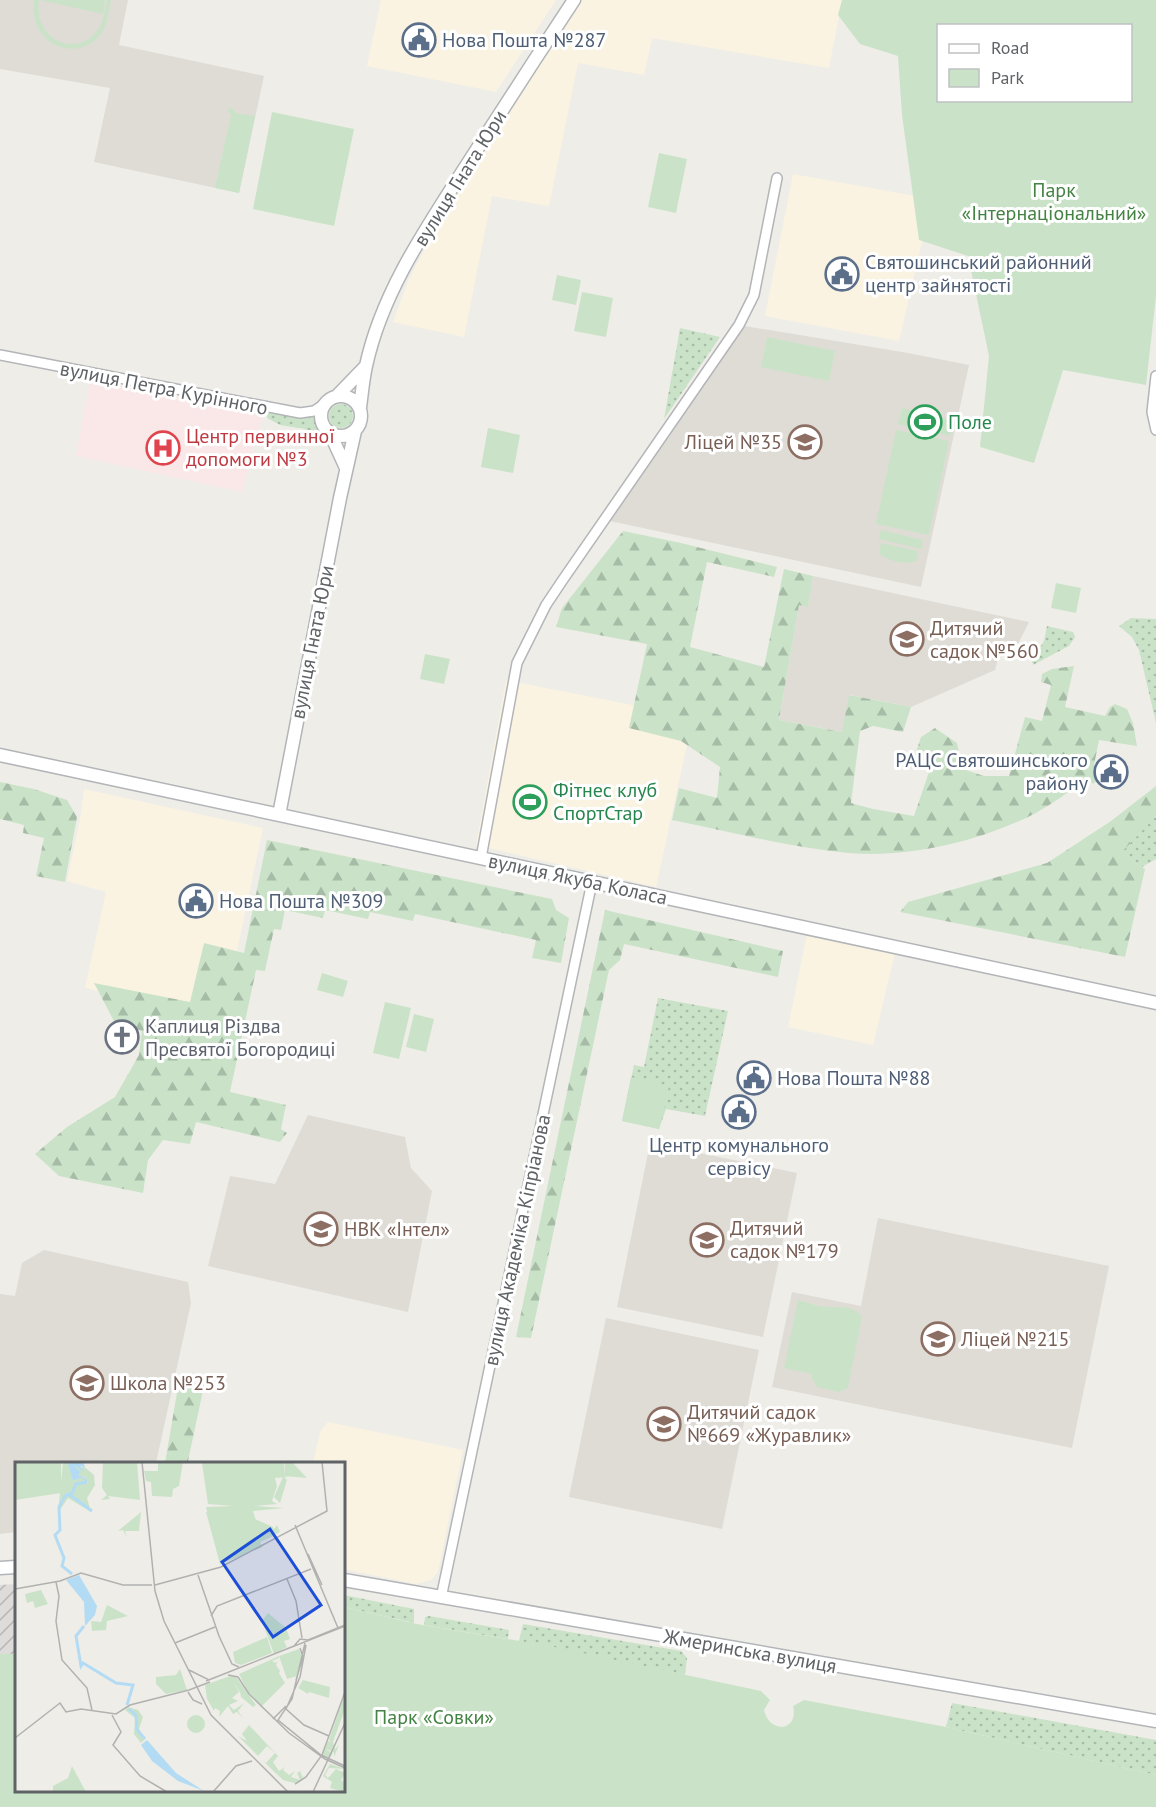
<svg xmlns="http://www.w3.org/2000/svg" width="1156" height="1807" font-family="'PT Sans',sans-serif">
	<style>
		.commercial { fill: #faf3e2 }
		.industrial { fill: url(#industrial-furrows) }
		.education { fill: #dfdcd6 }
		.medical { fill: #f9e8e7 }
		.grass { fill: url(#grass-dots) }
		.forest { fill: url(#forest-firs) }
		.park { fill: #cae3c8; fill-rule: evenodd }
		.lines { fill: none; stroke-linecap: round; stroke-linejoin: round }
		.street-casing { stroke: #b3b5b8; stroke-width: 12 }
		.secondary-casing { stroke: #b2b5b8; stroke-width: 15 }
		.street { stroke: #fff; stroke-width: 9 }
		.secondary { stroke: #fff; stroke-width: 12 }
		.labels { text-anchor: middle; stroke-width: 6; stroke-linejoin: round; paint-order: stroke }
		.service-label { font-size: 20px; fill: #4e5e75; stroke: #fff; text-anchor: start }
		.street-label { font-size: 20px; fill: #5f6366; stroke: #fff }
		.park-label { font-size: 20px; fill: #438242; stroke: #fff }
		.leisure-label { font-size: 20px; fill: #27864d; stroke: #fff; text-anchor: start }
		.health-label { font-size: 20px; fill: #be3a42; stroke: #fff; text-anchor: start }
		.education-label { font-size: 20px; fill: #785e54; stroke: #fff; text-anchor: start }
		.worship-label { font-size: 20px; fill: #5b616d; stroke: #fff; text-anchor: start }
		.inset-river { fill: none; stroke: #b3dcf4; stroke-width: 3 }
		.inset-road { fill: none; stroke: #b1b2b0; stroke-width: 1.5 }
		.view { fill: #1d4ed8; fill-opacity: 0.15; stroke: #1d4ed8; stroke-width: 3 }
		.inset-edge { fill: none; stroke: #5f6366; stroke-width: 3 }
	</style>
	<defs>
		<pattern id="industrial-furrows" width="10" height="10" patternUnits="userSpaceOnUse" patternTransform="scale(1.5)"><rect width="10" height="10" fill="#dedcda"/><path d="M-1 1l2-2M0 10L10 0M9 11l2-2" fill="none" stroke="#b7b6b5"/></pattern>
		<pattern id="grass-dots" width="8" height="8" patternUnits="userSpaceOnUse" patternTransform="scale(1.5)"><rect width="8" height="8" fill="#cae3c8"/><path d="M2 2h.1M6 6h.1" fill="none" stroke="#a7bca6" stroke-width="1.8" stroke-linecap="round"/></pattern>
		<pattern id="forest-firs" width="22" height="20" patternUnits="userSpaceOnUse" patternTransform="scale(1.5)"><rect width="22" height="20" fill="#cae3c8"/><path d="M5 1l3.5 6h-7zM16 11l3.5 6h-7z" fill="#a7bca6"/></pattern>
	</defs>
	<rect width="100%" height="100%" fill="#efede8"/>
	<path class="commercial" d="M381,0h175l-60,92 -129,-26z
		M580,0h262l-13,68 -177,-30 -8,37 -66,-12 -29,143 -57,-10 -28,141 -71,-15 16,-43 33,-62z
		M793,174l139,25 -33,142 -134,-25z
		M506,680l187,37 -37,170 -180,-42z
		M84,789l179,39 -41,194 -137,-34 21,-96 -39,-11 13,-61z
		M807,934l88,19 -22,92 -85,-18z
		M328,1422l135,28 -25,122 -7,8 -15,4 -72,-15v-105l-31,-1 7,-31z"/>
	<path class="industrial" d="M16,1584v70h-16v-69z"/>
	<path class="education" d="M0,0h128l-9,45 145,31 -25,117 -145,-31 16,-74 -110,-19z
		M739,325l169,28 61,12 -48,222 -316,-67z
		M813,576l216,46 -18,36 -12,-3 -4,15 -84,37 -61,-12 -7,37 -64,-12 20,-115 9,1z
		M308,1115l97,22 6,31 21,23 -24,121 -200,-46 22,-90 45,8z
		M650,1143l147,30 -34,164 -146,-30z
		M878,1218l231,48 -37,182 -300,-61 20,-95 69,14z
		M44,1250l144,32 3,21 -35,160 -140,1v68l-16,2v-240l15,2 7,-33z
		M606,1318l153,32 -37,179 -153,-32z"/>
	<path class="medical" d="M90,380l173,33 -21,79 -166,-36z"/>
	<path class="grass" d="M680,328l40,9 -56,82z
		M329 416a12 12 0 1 1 24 0a12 12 0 1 1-24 0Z
		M267,410h54l-1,13 -6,18 -9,-12 -25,-4 -13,-7z
		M1131,618l25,1v104l-17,-73 -7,-13 -13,-11z
		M1047,626l26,6 2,5 -6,9 -36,19 -1,-4 12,-20z
		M1156,816v43l-14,8 -22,-14z
		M658,998l70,13 -23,105 -39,-7 -7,20 -37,-8 12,-56 10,2z
		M344,1595l70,14v14l-70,-16z
		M429,1616l80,14 -1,9 -84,-14 1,-8z
		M523,1624l158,27 6,7 -2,17 -166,-34z
		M952,1703l204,37v35l-210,-48z"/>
	<path class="forest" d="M623,531l58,12 96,24 -3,10 -67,-15 -17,85 74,20 20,-98 29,7 -5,31 -9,-2 -20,115 63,12 7,-37 62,12 -8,25 -30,-6 -13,5 -9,72 22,6 41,7 17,-50 -17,-8 7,-21 14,-9 22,15 6,26 21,7h25l16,-59 17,4 9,-36 -10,-3 1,-8 10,-5 22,-3 -9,41 40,9 5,-9 5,-3 12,5 6,14 4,23 -38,-6 -5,25 8,12 -9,7 -5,-6c-20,14 -39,29 -62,40 -54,25 -118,40 -178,35 -59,-6 -118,-21 -176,-33l7,-32 38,10 3,-31 -39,-26 -52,-13 18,-84 -91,-17 6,-19z
		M0,782l34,7 33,11 10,17 -12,65 -29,-6 8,-38 -21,-5 1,-8 -24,-6z
		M1156,786v30l-35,37 24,16 -20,88 -225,-45 8,-10 139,-39 64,-42z
		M267,840l285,59 4,11 13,8 -8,45 -29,-5 4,-18 -121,-26 -2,7 -43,-9 -2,7 -43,-9 -2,8 -38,-8 -4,20 -7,-1 -9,42 -9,-1 -26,122 56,13 -5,24 6,4 -7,9 -84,-20 -6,22 -27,-4 -15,20 -5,33 -84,-17 -24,-22 32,-27 48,-30 24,-42 3,-24 -28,-10 -20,-38 96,19 14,-59 40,10z
		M605,910l178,41 -5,26 -154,-33 -4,16 -11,10 -78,368 -15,-1z
		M205,1381l-17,80 8,2h-31l13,-76z"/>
	<path class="park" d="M34,0h5c-6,41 39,60 60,28 5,-8 6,-19 8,-28h4c-2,9 -3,19 -6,27 -19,39 -77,23 -71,-27z
		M40,0h65l-2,14z
		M842,0h314v296l-10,89 -83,-15 -29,93 -54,-16 9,-91 -21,-100 -49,-16 -17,-125 -4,-59 -38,-12 -22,-29zM938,26h192v74h-192z
		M231,107l5,6 19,3 -16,77 -24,-5 16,-73 -4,-4z
		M272,112l82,17 -20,97 -81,-17z
		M659,153l28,6 -11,54 -28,-6z
		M557,275l24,5 -5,25 -24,-5z
		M582,292l31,6 -7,39 -32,-6z
		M767,337l68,14 -6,30 -68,-14z
		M902,408l51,12 -3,16 -52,-12z
		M488,428l32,7 -7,38 -32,-6z
		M896,430l53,11 -20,94 -53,-11z
		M881,530l42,10 -2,9 -42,-10z
		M881,543l37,8 -2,10c-12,4 -26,0 -37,-7z
		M1056,583l25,5 -5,25 -25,-5z
		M425,654l25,5 -6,25 -24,-5z
		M322,973l26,8 -5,16 -26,-7z
		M385,1002l26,6 -12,51 -26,-6z
		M414,1014l20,5 -8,33 -20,-5z
		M631,1077l38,9 -10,43 -37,-8z
		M798,1300c8,2 20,7 29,7 12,0 27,-2 35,10l-14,71 -9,4 -22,-5 -5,-9v-4l-28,-6z
		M344,1607l73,17 133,22 211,45 9,9 -6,10c6,25 35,21 29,-4l11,-6 142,27 210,48v32h-1156v-153h16v136h328z"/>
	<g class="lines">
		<g class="street-casing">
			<path id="street" d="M0,355l300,58 14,-2 12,-8
				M1156,376l-4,36 4,18
				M481,858l36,-195 29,-58 16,-24 177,-256 15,-30 23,-117
				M441,1598l151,-716"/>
		</g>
		<g class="secondary-casing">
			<path id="secondary" d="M321 416a20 20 0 1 1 40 0a20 20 0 1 1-40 0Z
				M337,396l29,-30
				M360,407c2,-14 3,-28 6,-41 16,-75 63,-142 104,-206 34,-53 69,-107 104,-160
				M330,433l16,35
				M0,755l1156,248
				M279,815l61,-317 15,-67
				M0,1568l16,-1
				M344,1580l812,141"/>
		</g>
		<use href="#street" class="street"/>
		<use href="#secondary" class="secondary"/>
	</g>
	<defs>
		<g id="civic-ring" transform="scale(1.725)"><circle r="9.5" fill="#fff" stroke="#5c6f8a" stroke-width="1.5"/><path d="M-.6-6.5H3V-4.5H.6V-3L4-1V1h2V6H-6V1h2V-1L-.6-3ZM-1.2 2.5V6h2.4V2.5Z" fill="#5c6f8a"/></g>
		<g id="stadium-ring" transform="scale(1.725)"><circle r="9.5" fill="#fff" stroke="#2e9e5b" stroke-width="1.5"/><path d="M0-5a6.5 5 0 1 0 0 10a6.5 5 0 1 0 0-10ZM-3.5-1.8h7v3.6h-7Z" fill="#2e9e5b"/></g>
		<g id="school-ring" transform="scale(1.725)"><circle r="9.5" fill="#fff" stroke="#8d6e63" stroke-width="1.5"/><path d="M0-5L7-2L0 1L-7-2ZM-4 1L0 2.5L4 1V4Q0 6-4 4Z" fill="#8d6e63"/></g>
		<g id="hospital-ring" transform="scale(1.725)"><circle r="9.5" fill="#fff" stroke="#e0444e" stroke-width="1.5"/><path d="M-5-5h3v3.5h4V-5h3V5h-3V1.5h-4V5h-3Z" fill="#e0444e"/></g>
		<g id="church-ring" transform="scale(1.725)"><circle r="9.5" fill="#fff" stroke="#6b7280" stroke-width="1.5"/><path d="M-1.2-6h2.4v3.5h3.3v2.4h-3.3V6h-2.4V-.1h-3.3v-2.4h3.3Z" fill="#6b7280"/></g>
	</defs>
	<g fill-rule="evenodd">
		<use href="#civic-ring" x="419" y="40"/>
		<use href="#civic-ring" x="842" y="274"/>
		<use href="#stadium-ring" x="925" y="422"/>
		<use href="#school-ring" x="805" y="442"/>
		<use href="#hospital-ring" x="163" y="448"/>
		<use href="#school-ring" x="907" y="639"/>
		<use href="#civic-ring" x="1111" y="772"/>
		<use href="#stadium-ring" x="530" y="802"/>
		<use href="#civic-ring" x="196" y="901"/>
		<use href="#church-ring" x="122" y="1037"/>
		<use href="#civic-ring" x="754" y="1078"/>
		<use href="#civic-ring" x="739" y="1112"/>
		<use href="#school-ring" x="321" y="1229"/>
		<use href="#school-ring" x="707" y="1240"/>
		<use href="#school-ring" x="938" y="1339"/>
		<use href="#school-ring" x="87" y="1383"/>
		<use href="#school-ring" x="664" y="1424"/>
	</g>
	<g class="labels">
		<g class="service-label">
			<text x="442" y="47">Нова Пошта №287</text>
			<text x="865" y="269">Святошинський районний<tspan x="865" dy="23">центр зайнятості</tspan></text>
			<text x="1088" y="767" text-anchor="end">РАЦС Святошинського<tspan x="1088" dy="23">району</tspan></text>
			<text x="219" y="908">Нова Пошта №309</text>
			<text x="777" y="1085">Нова Пошта №88</text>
			<text x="739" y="1152" text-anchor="middle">Центр комунального<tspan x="739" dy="23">сервісу</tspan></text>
		</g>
		<g class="street-label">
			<text transform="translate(460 178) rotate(-58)" y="7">вулиця Гната Юри</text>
			<text transform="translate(164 388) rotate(11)" y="7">вулиця Петра Курінного</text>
			<text transform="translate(312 642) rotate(-79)" y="7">вулиця Гната Юри</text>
			<text transform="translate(578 879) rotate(12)" y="7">вулиця Якуба Коласа</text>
			<text transform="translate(517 1240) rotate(-78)" y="7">вулиця Академіка Кіпріанова</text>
			<text transform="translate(750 1651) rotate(10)" y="7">Жмеринська вулиця</text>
		</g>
		<g class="park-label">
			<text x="1054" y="197">Парк<tspan x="1054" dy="23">«Інтернаціональний»</tspan></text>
			<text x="434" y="1724">Парк «Совки»</text>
		</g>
		<g class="leisure-label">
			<text x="948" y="429">Поле</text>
			<text x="553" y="797">Фітнес клуб<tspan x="553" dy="23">СпортСтар</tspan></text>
		</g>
		<g class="health-label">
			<text x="186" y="443">Центр первинної<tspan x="186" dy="23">допомоги №3</tspan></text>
		</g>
		<g class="education-label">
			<text x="782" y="449" text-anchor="end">Ліцей №35</text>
			<text x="930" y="635">Дитячий<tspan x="930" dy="23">садок №560</tspan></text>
			<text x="730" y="1235">Дитячий<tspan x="730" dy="23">садок №179</tspan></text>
			<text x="344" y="1236">НВК «Інтел»</text>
			<text x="961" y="1346">Ліцей №215</text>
			<text x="110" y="1390">Школа №253</text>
			<text x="687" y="1419">Дитячий садок<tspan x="687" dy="23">№669 «Журавлик»</tspan></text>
		</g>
		<g class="worship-label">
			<text x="145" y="1033">Каплиця Різдва<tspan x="145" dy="23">Пресвятої Богородиці</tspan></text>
		</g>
	</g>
	<g transform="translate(15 1462)">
		<rect width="330" height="330" fill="#efede8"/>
		<path d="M263,13l5,1 4,4 -7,23 -6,-6 9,-20zM252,175l5,16 -31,12 -6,-2 -2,-11zM264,194v2l-7,3 4,2 3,-4 -3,6 4,6 2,-3 -3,5 6,10 -23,23 -14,-14 -9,-18zM165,207l7,21 -21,4 -10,-10v-7l20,-2zM215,214l6,1 20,28 -3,2 -12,-10 -1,-4 2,3 -8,-14 5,10 -7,6 6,3 -9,4 5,5 10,-7 -6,8 5,7 -6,-6 -4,2 -5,-8 -9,11 1,-6 -5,-3 -1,3 -7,-12 -2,-14zM328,237l2,10 -12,33 2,7 4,-4 -5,12v-4l-2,-2 -7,-2 8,4 -4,6 -7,-4 6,-14 3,1 -2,-2zM172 262a9 9 0 1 1 18 0a9 9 0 1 1-18 0ZM234,263l29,31 -5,6 6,9 6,-4 -2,3 6,5 6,-4 -4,6 9,3 -3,-7 3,-2 3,7 -4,3 -5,2 -11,-3 -21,-20 4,3 9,-10 -8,-7 -9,10 3,3 -23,-23 9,5 -5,-7 7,-8 -8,7zM315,302l15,5 -16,-1 -4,7 3,3 8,-9 9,4 -4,7 4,3 -1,9 -14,-4 2,-6 -9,-6z" fill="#cae3c8"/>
		<path d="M46,0v31l-46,7v-37zM88,0h34l3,38 -32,-4 2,3 -9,1 6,-5 -5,-7zM143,0h25l-4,24 -6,3 -1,8 -20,-1 -1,-14 -5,-1 -2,-10h14zM269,0v14l5,1 -14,1 2,8 -5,15 5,3 -22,2 29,2 -31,3 3,10 18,8 3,-4 3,7 -60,31 -14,-56 27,-1 -25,-2 -6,-41zM126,50l-2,19h-14l2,7 -4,-8 -5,1zM92,143l21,11 -21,5 -1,9 -14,1 -1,-10 10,1zM113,245l10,3 5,7 -4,12 6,10 -4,4 -7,-9 1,-16 -10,-8zM57,304l14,26h-33v-6l15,-8z" fill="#cae3c8"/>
		<path d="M48,0l6,1 4,18 9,-4 6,6 -4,-7h-7l-3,-13 9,6 -2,-5 13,11 1,10 -8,13 4,14 -23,-14 -10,15z" fill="#cae3c8"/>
		<path d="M26,128l7,14 -13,4 -2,-7 -6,2 -2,-9z" fill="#cae3c8"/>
		<path d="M270,0h7l15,16 -23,-2zM236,47l4,10 18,8 2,8 -15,7 3,5 -43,17 -14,-52zM253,151l18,15 4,11 -6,2 3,6 -13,7 -12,-33zM284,187l3,8 -5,19 -10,3 -8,-23zM288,218l27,7 -1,11 -20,-6 -1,2 -10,-6z" fill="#cae3c8"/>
		<path d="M68,0l2,5 -5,-1 3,3 1,3 -10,-7 6,7 -2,4h5l4,4v4l-5,-7 -9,4 -5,-18zM64,113l18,31 -2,9 -10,11 -1,-24 -18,-22zM132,278l29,33 28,18 -26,-10 -26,-20 -11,-16z" fill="#b3dcf4"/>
		<path class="inset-river" d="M55,33l22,16M57,112l-10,-8 2,-8 -9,-23 5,-5 -1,-23 6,-11 7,-3 4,-9 11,-2M69,164l-8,10 5,30 2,-3 33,20 17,2 -6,20M114,247l7,6 1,15 8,9"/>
		<path class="inset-road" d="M127,0l13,129 9,30 47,94 77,77M280,63l43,103M293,92l14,31M183,113l21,61 13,28 7,3M272,117l9,22 6,37M41,120l3,14 -3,25 6,39 25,28 5,22M140,123l66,-18 106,-56 -5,-49M0,127l45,-8 21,-8 42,12h29M196,154l6,-10 94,-37M160,181l40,-16M290,181l-13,56 -14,21 43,35 24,11M291,183l-6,32 -14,32 18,16 25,11M174,208l20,10 85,-34 6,-7 8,1 37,-15M213,213l10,2 11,17 40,39 36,26 20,9M281,218l7,-23 -3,-9M191,219l139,-55M174,228l21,-8M173,230l5,8 9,4M97,253l9,17 -8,13 27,31 27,16M258,257l13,-13M0,276l45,-35 6,9 15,-3 35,5 14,-9 59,-15M280,322l11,-7 16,-22 23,-63M198,330l23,-26 16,-5M298,330l32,-69"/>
		<path class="view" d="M255,67l51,76 -48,32 -51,-75z"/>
		<rect width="330" height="330" class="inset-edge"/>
	</g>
	<rect x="937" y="24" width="195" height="78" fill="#ffffff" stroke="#bfc1c2" stroke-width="1.5"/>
	<rect x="949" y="44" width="30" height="9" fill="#ffffff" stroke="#bfc1c2" stroke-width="1.5"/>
	<text x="991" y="54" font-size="18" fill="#5f6366">Road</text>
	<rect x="949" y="69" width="30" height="18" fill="#cae3c8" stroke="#bfc1c2" stroke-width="1.5"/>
	<text x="991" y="84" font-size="18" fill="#5f6366">Park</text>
</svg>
